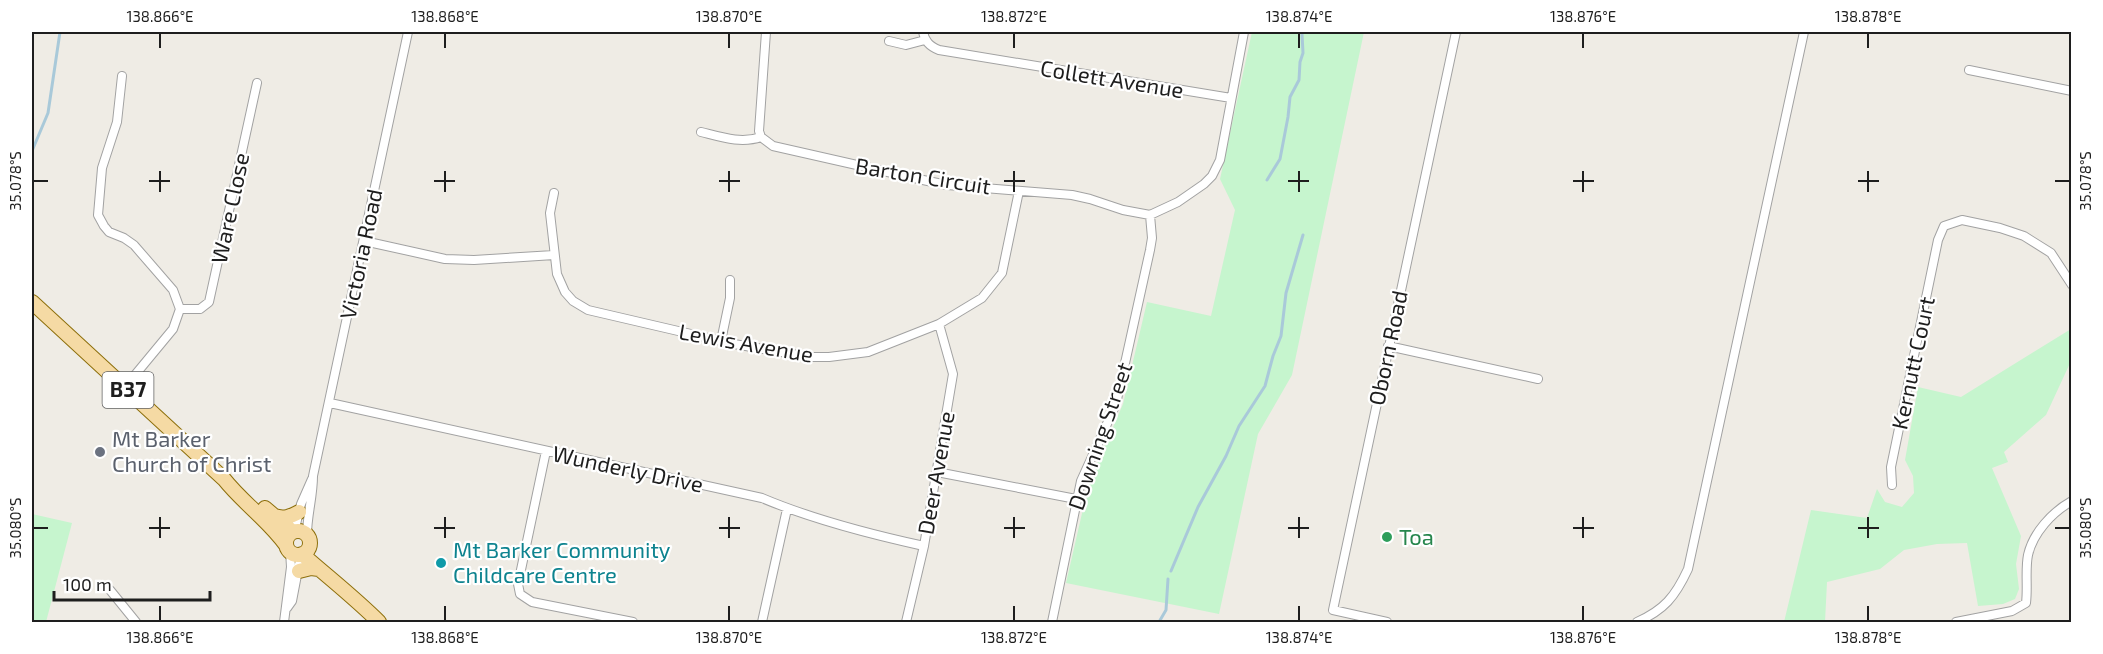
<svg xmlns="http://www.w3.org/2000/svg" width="2103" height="654" font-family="'Exo 2',sans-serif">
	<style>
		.park { fill: #c6f5ce }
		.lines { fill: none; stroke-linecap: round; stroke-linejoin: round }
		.stream { stroke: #a9c9d9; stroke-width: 3 }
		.street-casing { stroke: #a2a2a2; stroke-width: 10 }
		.primary-casing { stroke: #8d6f0b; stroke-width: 16 }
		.street { stroke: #fff; stroke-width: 8 }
		.primary { stroke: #f5daa4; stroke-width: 14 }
		.ticks { fill: none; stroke: #1e1e1e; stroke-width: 2 }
		.worship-dot { fill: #6b7280; stroke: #fff; stroke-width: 2 }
		.leisure-dot { fill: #2e9e5b; stroke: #fff; stroke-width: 2 }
		.culture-dot { fill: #0f9aa8; stroke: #fff; stroke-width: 2 }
		.labels { text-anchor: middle; stroke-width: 4.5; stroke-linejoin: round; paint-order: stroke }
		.shield { fill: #fff; stroke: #626262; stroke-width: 1.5 }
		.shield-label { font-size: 21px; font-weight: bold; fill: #1e1e1e }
		.street-label { font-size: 22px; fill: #1e1e1e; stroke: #fff }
		.worship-label { font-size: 22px; fill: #5b616d; stroke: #fff; text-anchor: start }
		.leisure-label { font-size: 22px; fill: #27864d; stroke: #fff; text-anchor: start }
		.culture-label { font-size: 22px; fill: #0d838f; stroke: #fff; text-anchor: start }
		.neatline { fill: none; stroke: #1e1e1e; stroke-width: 2 }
		.ticks-label { font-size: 15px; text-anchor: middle; fill: #1e1e1e }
	</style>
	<rect width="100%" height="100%" fill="#efece5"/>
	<path class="park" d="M1252,32h112l-72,343 -34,59 -39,180 -153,-31 23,-100 34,-79 24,-102 64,14 24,-106 -15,-31z
		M2071,329v32l-25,54 -42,37 4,10 -16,6 29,68 -5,28 3,25 -4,10 -12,5 -25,2 -11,-63 -30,1 -33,6 -24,19 -53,13 -2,40h-41l27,-112 56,8 10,-29 8,13 17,5 12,-14 -1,-17 -8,-16 13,-73 43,10z
		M32,514l40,9 -26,99h-14z"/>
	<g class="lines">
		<path class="stream" d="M32,151l16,-38 12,-81
			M1267,180l13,-21 8,-42 2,-20 9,-17 1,-18 3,-9 -1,-19
			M1171,571l27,-64 28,-51 13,-30 26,-40 8,-30 8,-20 5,-43 17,-58
			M1159,622l7,-12 2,-31"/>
		<g class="street-casing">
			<path id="street" d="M766,32l-7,99 2,6 12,9 150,34 24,5 125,10 18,4 33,11 27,5 28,-13 26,-18 8,-8 8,-16 24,-128
				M923,32c2,9 6,14 16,18l292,48
				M889,41l17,4 19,-5
				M1969,70l103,21
				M122,76l-5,46 -15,46 -4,47 6,11 5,6 15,6 10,7 39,45 7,19 -7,20 -48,58
				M701,132c20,5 40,12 60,5
				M554,193l-4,20 7,61 8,18 8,9 15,9 146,34 76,13h19l39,-5 71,-28 43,-26 20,-25 17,-82
				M364,241l81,18 29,1 80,-5
				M180,309h20l9,-7 48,-219
				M721,341l9,-43v-18
				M1388,346l150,33
				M330,403l432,95c52,22 107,36 162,48
				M546,451l-28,133 2,10 12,8 101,20
				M937,472l139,27
				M1892,485l-1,-18 47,-227 6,-14 18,-6 38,8 24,8 27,17 21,32
				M294,532l7,-28 11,-25
				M307,535c0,-20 6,-38 6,-59l95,-444
				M110,590l26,32
				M287,608l5,-7 9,-47
				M284,622l7,-55 -1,-16
				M762,622l25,-113
				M906,622l18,-76 29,-172 -14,-50
				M1052,622l29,-141 35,-77 34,-154 2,-12 -2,-23
				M1387,622l-54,-12 123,-578
				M1637,622c27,-12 38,-25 51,-53l116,-537
				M1956,622l56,-11 14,-8c2,-16 -1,-33 2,-48 5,-22 24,-43 44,-54"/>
		</g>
		<g class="primary-casing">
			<path id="primary" d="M32,302l192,177c19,24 44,41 62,66
				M265,508l28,24
				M274,516c10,3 16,1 25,-4
				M286 543a12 12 0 1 1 24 0a12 12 0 1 1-24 0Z
				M302,554c26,23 53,44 77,68
				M299,571l12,-3 8,1"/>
		</g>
		<use href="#street" class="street"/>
		<use href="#primary" class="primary"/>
	</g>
	<path class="ticks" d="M160,33v15M445,33v15M729,33v15M1014,33v15M1299,33v15M1583,33v15M1868,33v15M160,171v21M445,171v21M729,171v21M1014,171v21M1299,171v21M1583,171v21M1868,171v21M33,181h15M149,181h21M434,181h21M719,181h21M1004,181h21M1288,181h21M1573,181h21M1858,181h21M2055,181h15M160,517v21M445,517v21M729,517v21M1014,517v21M1299,517v21M1583,517v21M1868,517v21M33,528h15M149,528h21M434,528h21M719,528h21M1004,528h21M1288,528h21M1573,528h21M1858,528h21M2055,528h15M160,606v15M445,606v15M729,606v15M1014,606v15M1299,606v15M1583,606v15M1868,606v15"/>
	<circle class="worship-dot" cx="100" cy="452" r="6"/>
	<circle class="leisure-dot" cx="1387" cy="537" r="6"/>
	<circle class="culture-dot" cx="441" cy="563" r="6"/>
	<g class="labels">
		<rect class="shield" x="102.5" y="372" width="51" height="36" rx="4.5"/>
		<g class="shield-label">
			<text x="128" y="397">B37</text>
		</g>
		<g class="street-label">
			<text transform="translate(1112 79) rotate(9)" y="8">Collett Avenue</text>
			<text transform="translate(923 176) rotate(9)" y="8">Barton Circuit</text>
			<text transform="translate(230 208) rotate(-78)" y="8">Ware Close</text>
			<text transform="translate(361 254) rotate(-78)" y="8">Victoria Road</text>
			<text transform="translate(746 343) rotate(10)" y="8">Lewis Avenue</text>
			<text transform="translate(1388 348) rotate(-78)" y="8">Oborn Road</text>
			<text transform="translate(1913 363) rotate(-78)" y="8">Kernutt Court</text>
			<text transform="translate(1100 436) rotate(-71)" y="8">Downing Street</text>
			<text transform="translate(628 469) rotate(12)" y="8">Wunderly Drive</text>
			<text transform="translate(936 473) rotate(-80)" y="8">Deer Avenue</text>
		</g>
		<g class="worship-label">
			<text x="112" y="447">Mt Barker<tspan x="112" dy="25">Church of Christ</tspan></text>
		</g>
		<g class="leisure-label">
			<text x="1399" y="545">Toa</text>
		</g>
		<g class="culture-label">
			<text x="453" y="558">Mt Barker Community<tspan x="453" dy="25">Childcare Centre</tspan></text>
		</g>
	</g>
	<rect width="2103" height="654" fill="none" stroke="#ffffff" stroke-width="66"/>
	<path d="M54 591v9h156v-9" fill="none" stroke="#1e1e1e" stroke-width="3"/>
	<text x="63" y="591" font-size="18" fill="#1e1e1e" stroke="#ffffff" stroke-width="4.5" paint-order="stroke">100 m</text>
	<rect x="33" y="33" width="2037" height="588" class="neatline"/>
	<g class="ticks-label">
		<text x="160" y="22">138.866°E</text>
		<text x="445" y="22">138.868°E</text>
		<text x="729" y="22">138.870°E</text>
		<text x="1014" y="22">138.872°E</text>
		<text x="1299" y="22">138.874°E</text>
		<text x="1583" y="22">138.876°E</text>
		<text x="1868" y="22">138.878°E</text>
		<text transform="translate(16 181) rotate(-90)" y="5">35.078°S</text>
		<text transform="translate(2086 181) rotate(-90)" y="5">35.078°S</text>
		<text transform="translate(16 528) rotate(-90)" y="5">35.080°S</text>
		<text transform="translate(2086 528) rotate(-90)" y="5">35.080°S</text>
		<text x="160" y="643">138.866°E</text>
		<text x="445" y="643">138.868°E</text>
		<text x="729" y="643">138.870°E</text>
		<text x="1014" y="643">138.872°E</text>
		<text x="1299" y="643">138.874°E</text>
		<text x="1583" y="643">138.876°E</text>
		<text x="1868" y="643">138.878°E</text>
	</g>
</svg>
